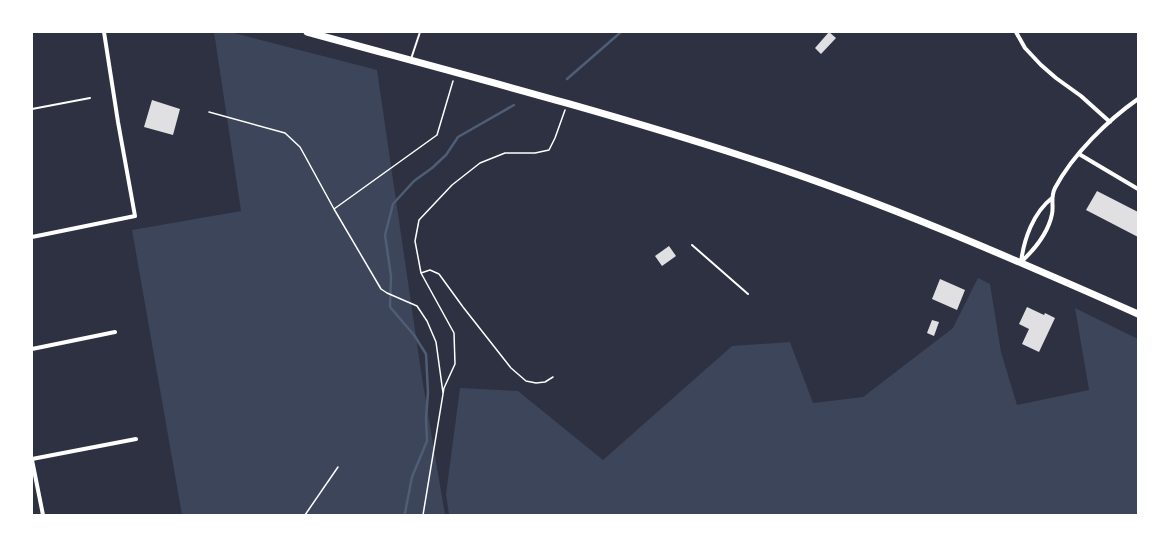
<svg xmlns="http://www.w3.org/2000/svg" width="1170" height="547" font-family="'DM Sans',sans-serif">
	<style>
		.green { fill: #3c4559 }
		.lines { fill: none; stroke-linecap: round; stroke-linejoin: round }
		.stream { stroke: #4f5d75; stroke-width: 2.5 }
		.building { fill: #e0e0e3 }
		.path { stroke: #fff; stroke-width: 1.5 }
		.service { stroke: #fff; stroke-width: 2 }
		.minor { stroke: #fff; stroke-width: 4 }
		.primary { stroke: #fff; stroke-width: 7 }
	</style>
	<rect width="100%" height="100%" fill="#2d3142"/>
	<path class="green" d="M214,32h16l147,38 45,308 23,137h-263l-50,-285 109,-19z
		M978,278l12,6 11,68 16,53 72,-15 -14,-82 63,31v176h-689l-3,-21 14,-106 58,3 85,69 129,-114 58,-4 23,61 50,-6 90,-69z"/>
	<g class="lines">
		<path class="stream" d="M567,79l54,-47
			M404,515l1,-2 7,-36 15,-36 -1,-22 2,-27 -2,-38 -12,-19 -24,-28 1,-31 -6,-41 8,-31 21,-23 18,-13 14,-13 12,-18 56,-32"/>
	</g>
	<path class="building" d="M829,32l7,6 -15,16 -6,-6z
		M152,100l28,9 -7,26 -29,-8z
		M1097,191l41,21v25l-52,-27z
		M669,246l7,10 -14,10 -7,-10z
		M940,279l25,11 -8,20 -25,-11z
		M1027,307l17,8 1,-2 10,5 -16,34 -17,-8 7,-15 -10,-5z
		M932,320l7,2 -5,14 -7,-3z"/>
	<g class="lines">
		<path class="path" d="M209,112l76,21 15,14 5,9 29,53
			M421,273l9,-3 9,4 24,33 48,61 15,13 10,2 9,-1 8,-5
			M443,393l-7,-51 -9,-21 -10,-15 -30,-13 -6,-4 -47,-80 103,-74 16,-54
			M305,515l33,-48
			M423,515l21,-127 11,-24 -1,-31 -33,-60 -6,-32 4,-21 33,-35 28,-22 25,-10h30l14,-3 6,-12 10,-28"/>
		<path class="service" d="M411,59l9,-27
			M32,109l58,-11
			M692,245l56,49"/>
		<path class="minor" d="M1016,32l9,16 16,17 15,13 25,18 29,26
			M1079,154l59,35
			M32,237l103,-21 -17,-94 -14,-90
			M1021,262c14,-13 27,-28 31,-48 2,-9 -2,-16 3,-26 18,-34 53,-68 83,-89
			M1021,262c3,-23 12,-49 31,-64
			M32,349l83,-17
			M32,459l104,-20
			M32,460l11,55"/>
		<path class="primary" d="M307,32c146,40 293,78 438,125 134,43 264,100 393,157"/>
	</g>
	<rect width="1170" height="547" fill="none" stroke="#ffffff" stroke-width="66"/>
</svg>
